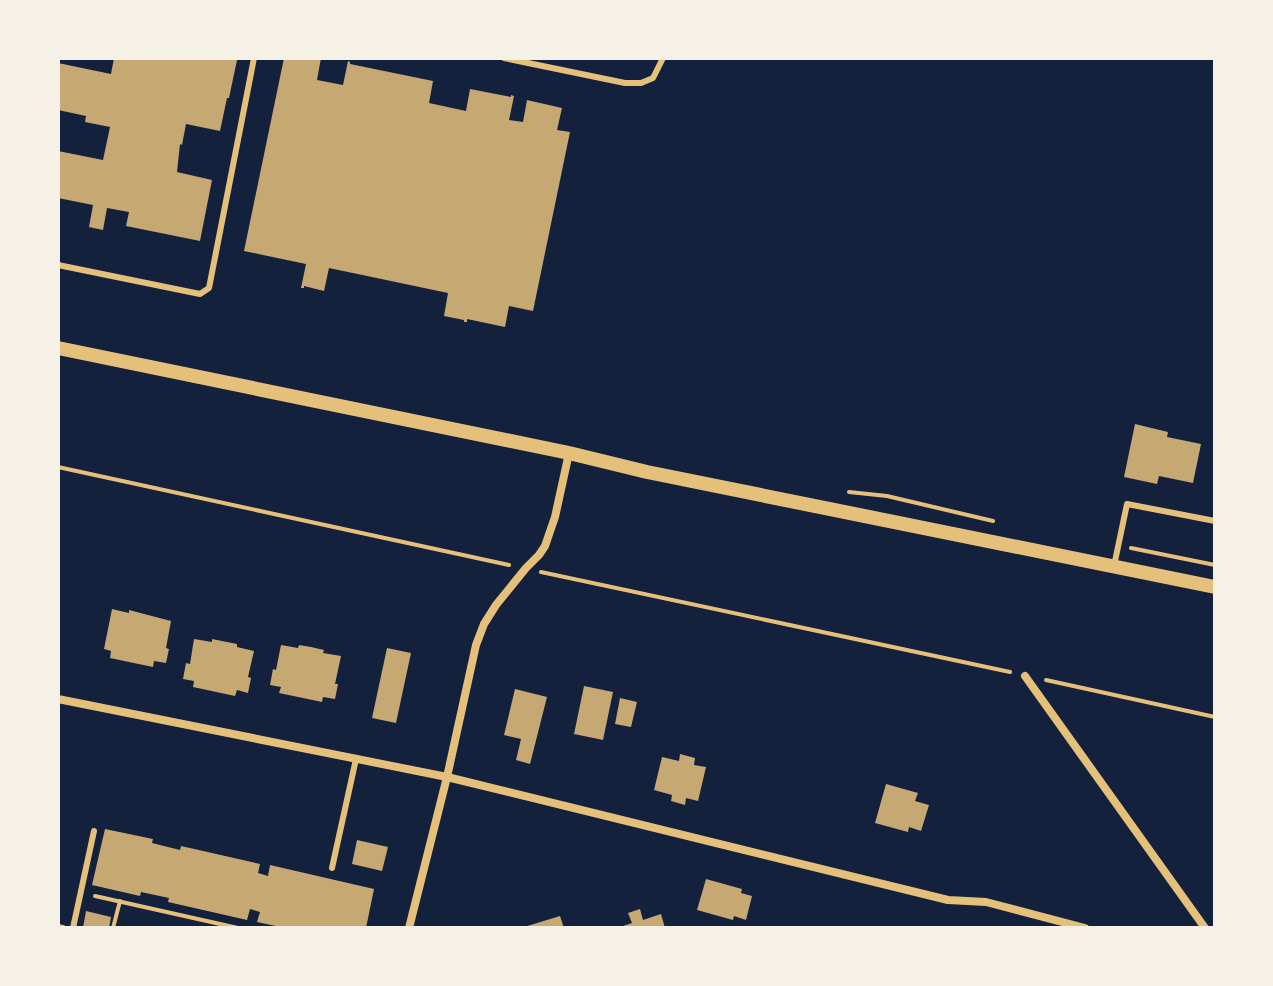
<svg xmlns="http://www.w3.org/2000/svg" width="1273" height="986" font-family="'Sofia Sans Condensed',sans-serif">
	<style>
		.building { fill: #c6a872 }
		.lines { fill: none; stroke-linecap: round; stroke-linejoin: round }
		.path { stroke: #e5c07b; stroke-width: 4 }
		.service { stroke: #e5c07b; stroke-width: 6 }
		.minor { stroke: #e5c07b; stroke-width: 8 }
		.tertiary { stroke: #e5c07b; stroke-width: 14 }
	</style>
	<rect width="100%" height="100%" fill="#14213d"/>
	<path class="building" d="M114,58h111l12,2 -8,38h-2l-7,33 -34,-7 -4,21 -2,-1 -3,28 35,8 -12,61 -74,-15 3,-14 -22,-4 -4,22 -14,-3 4,-22 -35,-7v-47l45,9 7,-33 -25,-5 1,-6 -28,-6v-47l53,11z
		M284,58h37l-4,22 26,5 5,-24 2,1v2l83,17 -4,22 37,8 4,-22 41,8v-2l3,1 -5,24 14,2 4,-22 35,8 -5,22 13,2 -37,179 -24,-5 -4,21 -38,-8v3h-3v-2l-20,-4 4,-23 -119,-25 -5,23 -20,-5v2h-3l5,-24 -62,-13z
		M1135,424l33,8 -1,5 34,7 -8,39 -34,-7 -2,8 -33,-7z
		M112,609l17,4v-3l42,11 -5,27 3,1 -3,14 -12,-2 -1,6 -43,-9 1,-7 -7,-2z
		M194,639l18,3v-3l25,5v3l17,4 -6,26 3,1 -3,15 -11,-3 -2,6 -42,-9 1,-6 -11,-2 3,-16 4,1z
		M281,645l17,3 1,-3 12,2 13,3 -1,3 18,3 -6,28h3l-3,15 -12,-2 -1,5 -43,-9 2,-6 -11,-2 3,-16 3,1z
		M387,648l24,5 -15,70 -24,-5z
		M584,686l29,6 -10,48 -29,-6z
		M515,689l32,8 -17,67 -14,-4 5,-21 -17,-4z
		M620,698l17,4 -6,25 -16,-3z
		M680,754l15,4 -1,7 12,2 -8,34 -12,-3 -1,7 -14,-4 1,-6 -18,-5 8,-33 17,4z
		M886,784l32,9 -3,8 14,4 -8,26 -12,-4 -1,5 -33,-9z
		M105,829l48,10 -1,4 28,7 1,-4 79,18 -2,9 10,3 2,-11 104,24 -8,39h-81l-28,-6 3,-10 -10,-3 -3,11 -79,-18 1,-4 -28,-6 -1,4 -48,-11z
		M357,840l31,7 -6,24 -30,-7z
		M706,879l36,10 -1,4 11,3 -6,24 -12,-4 -1,4 -36,-10z
		M640,909l3,11 18,-6 4,14h-48l15,-5 -4,-10z
		M86,911l25,6 -2,11h-26z
		M560,916l4,12h-40v-1z"/>
	<g class="lines">
		<path class="path" d="M58,467l451,98
			M849,492l38,4 106,25
			M1131,548l84,17
			M541,572l469,100
			M1046,680l169,37
			M95,896l143,32
			M113,928l7,-27"/>
		<path class="service" d="M504,58l121,25h16l12,-5 10,-20
			M58,265l142,29 9,-6 45,-230
			M1114,566l13,-62 88,17
			M332,868l24,-109
			M58,927l5,1
			M73,928l21,-97"/>
		<path class="minor" d="M1025,676l180,252
			M58,699l389,78 29,-132 8,-21 12,-19 30,-37 13,-13 6,-9 10,-29 14,-64
			M409,928l38,-151 501,123 38,2 99,26"/>
		<path class="tertiary" d="M58,348l511,105 78,19 568,115"/>
	</g>
	<rect width="1273" height="986" fill="none" stroke="#f6f1e7" stroke-width="120"/>
</svg>
